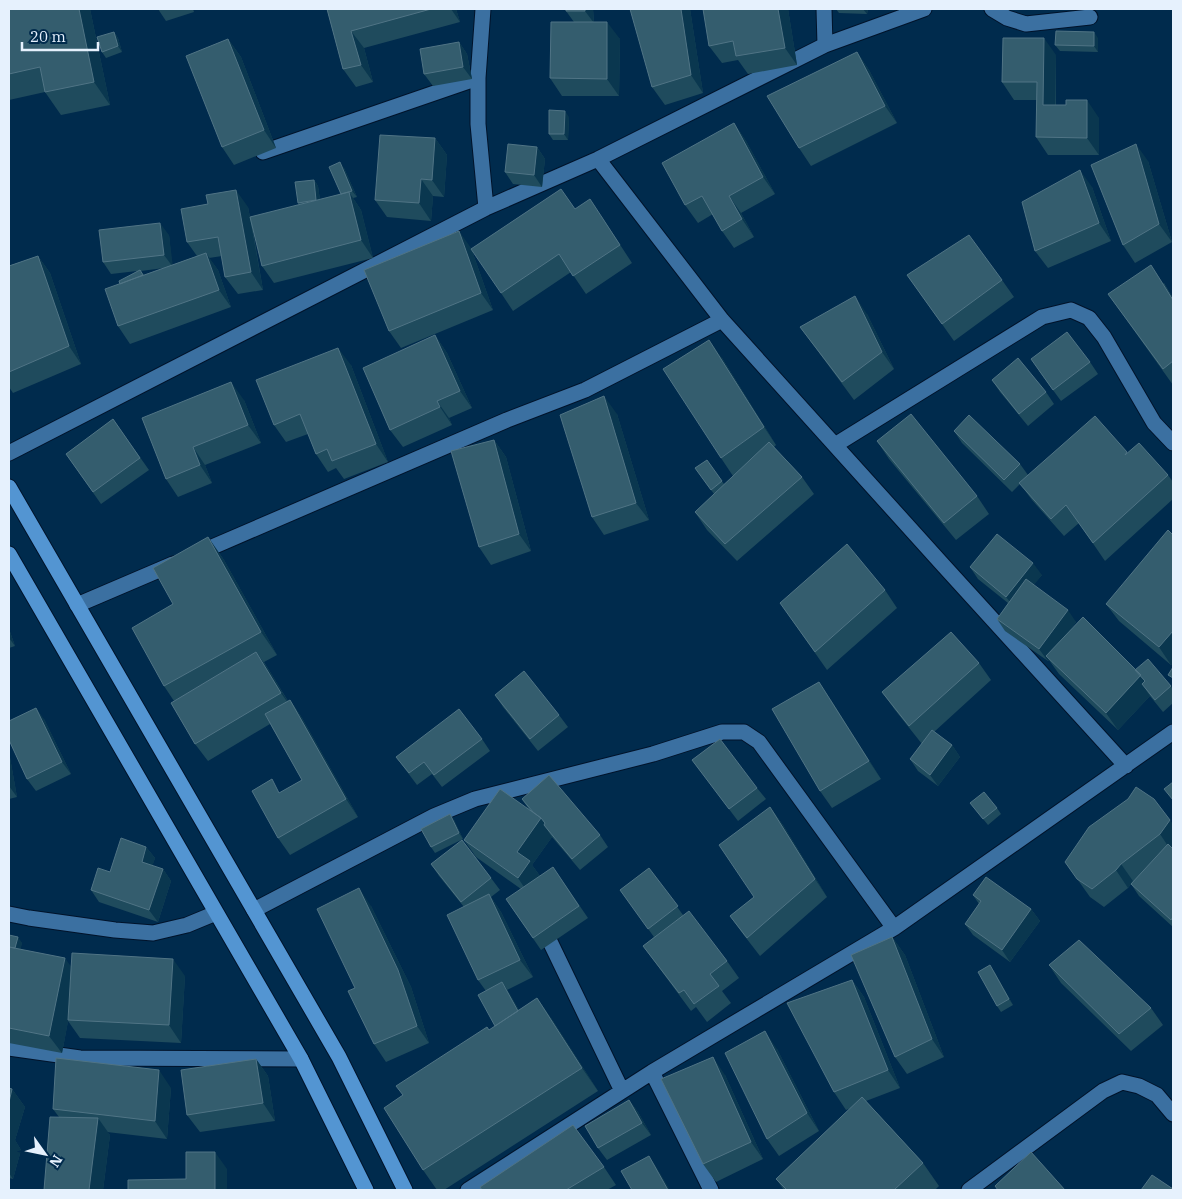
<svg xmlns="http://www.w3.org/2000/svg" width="1182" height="1199" font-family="'IBM Plex Serif',serif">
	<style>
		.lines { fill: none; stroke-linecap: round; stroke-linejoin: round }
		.minor-casing { stroke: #00132a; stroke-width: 17 }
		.major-casing { stroke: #00132a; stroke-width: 17 }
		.minor { stroke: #3b70a1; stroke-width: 15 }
		.major { stroke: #5395d2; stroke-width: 15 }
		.wall { fill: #1f4b5d; fill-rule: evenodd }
		.shaded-wall { fill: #0a374f }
		.building { fill: #345d6e; stroke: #507485 }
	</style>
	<rect width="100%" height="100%" fill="#002b4d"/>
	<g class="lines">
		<g class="minor-casing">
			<path id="minor" d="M483,9l-5,69v46l8,84
				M824,9l1,36
				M992,9l15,9 19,6 64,-7
				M263,152l215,-74
				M598,159l124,161 221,245 183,201
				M835,445l207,-128 29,-7 18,8 15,19 50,86 19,20
				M9,453l477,-245 112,-49 227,-114 99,-36
				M196,554l311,-134 78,-30 137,-70
				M77,605l96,-41
				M254,910l180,-94 41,-17 178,-45 69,-22h22l15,10 135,186
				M9,914l20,4 86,12 38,3 34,-8 29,-12
				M542,925l80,166
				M9,1048l71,10 221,1
				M652,1072l59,118
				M468,1190l184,-118 242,-144 279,-196
				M969,1190l134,-99 19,-9 17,4 18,9 16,19"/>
		</g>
		<g class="major-casing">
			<path id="major" d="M9,487l330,570 66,133
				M9,554l292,505 65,131"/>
		</g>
		<use href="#minor" class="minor"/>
		<use href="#major" class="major"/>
	</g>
	<path class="wall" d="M9,9h81l20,96 -49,10 -16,-23 -36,8z
		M158,9h35l1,3 -28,9z
		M327,9h129l4,13 -96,26 9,34 -17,5 -13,-18z
		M593,9l1,13 26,17 -1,57h-57l-12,-18 24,-56 -8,-11z
		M690,9l13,84 -38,12 -13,-18z
		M788,9l9,56 -49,9 -10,-14 -16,3 -13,-17z
		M836,9h32l-1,5 -28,-1z
		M114,32l4,6 4,14 -16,6 -4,-6z
		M1098,38v14l-38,-1 -5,-6z
		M228,39l13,18 35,91 -42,17 -12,-18z
		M459,42l8,12 5,25 -39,7 -9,-12z
		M857,52l12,18 28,53 -86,43 -12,-18z
		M1056,55v50h10l33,13v37h-51l-12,-18 1,-37h-23l-12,-18z
		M569,117l-1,23h-15l-4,-6z
		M734,123l12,18 29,53 -34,19 13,24 -20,11 -12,-17 -9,-17 -15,9 -13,-18z
		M435,138l12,17 -3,42 -11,-1 -2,25 -44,-4 -12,-17z
		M537,147l8,12 -3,28 -29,-3 -8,-12z
		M1148,161l24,81 -37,21 -12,-18z
		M344,168l13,29 -4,1 8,12 12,48 -99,25 -12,-17 -10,-41 11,65 -25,4 -13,-17 -3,-21 -13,2 9,12 13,37 -101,37 -12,-18 2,-42 17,-13 -26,3 -8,-12 66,-27 3,30 25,-9 -10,-14 61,-35 2,10 49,-12 -1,-2 16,-23 4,6 2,14 21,-6zM164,268l-20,7 -3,-4z
		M1092,187l19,54 -63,27 -13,-17z
		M575,209l27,8 30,46 -46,31 -15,-22 -58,39 -12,-18z
		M471,248l22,62 -92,38 -12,-17z
		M38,256l12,17 31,91 -68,29 -4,-6v-121z
		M907,275l95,5 12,17 -60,44z
		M1164,283l9,15v87l-65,-91z
		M867,314l27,55 -40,31 -54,-73z
		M435,335l12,18 25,55 -23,10 3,7 -49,22 -13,-17z
		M722,358l54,87 -2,2 28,30 12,17 -77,67 -30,-31 -12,-18 19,-18 -19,-26 12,-8 17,24 9,-8 -12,-18z
		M1090,362l8,12 -37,27 -22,-30z
		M351,365l37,97 -44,17 -8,-11 -8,4 -12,-18 -8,-20 -22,8 -12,-17z
		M992,380l54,12 8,12 -26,22 -28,-34z
		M244,400l17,43 -56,22 7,18 -34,14 -12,-18 -24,-61z
		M617,414l32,106 -45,15 -12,-18z
		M113,419l36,51 -48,34 -35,-50z
		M954,431l66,33 8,11 99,-22 41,22 5,7v17l-68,62 -26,-38 -15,13 -32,-36 -12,-16 -8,8 -50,-49z
		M494,440l12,17 25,94 -40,14 -12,-18z
		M877,441l100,55 12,18 -33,26 -67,-81z
		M1173,535v128l-2,2 -52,-44 -13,-17z
		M208,537l16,23 53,95 -13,7 24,39 2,-1 12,18 56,99 -68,38 -12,-17 3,-46 21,-12 -32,-56 -62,37 -13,-17 -21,-43 -10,-15 9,-82z
		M970,567l72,8 -9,10 43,37 -8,11 67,37 36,16 2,4v13l-10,9 -13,-16 -32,34 -59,-56 -10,-14 -1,1 -43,-30 -8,-12 11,-16 -30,-24z
		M885,590l12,18 -70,62 -47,-67z
		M9,629l6,17 -6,2z
		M979,663l12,17 -57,52 18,13 8,12 -22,29 -20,-15 -8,-12 12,-15 -27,-34 -13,-18z
		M495,695l64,20 9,12 -30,24 -35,-44z
		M831,700l50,79 -49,29 -12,-17z
		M44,719l27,55 -35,17 -9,-12z
		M482,739l8,12 -48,36 -10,-13 -15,11 -21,-28z
		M9,752l8,45 -8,2z
		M692,760l65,28 9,11 -28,22z
		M522,799l78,36 8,12 -28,23 -28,-33 -20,28 8,11 13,-9 35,51 -47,32 -35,-51 15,-10 -45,-32 -12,-17 65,-30z
		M1154,799l19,26v102l-34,-31 -8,-12 -3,4 -24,19 -14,-10 -25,-35z
		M970,803l27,5 4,6 -13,11z
		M770,807l13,18 44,72 -67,59 -17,-22 -13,-18 24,-19z
		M454,820l9,19 -28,14 -4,-6z
		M146,847l9,11 -3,8 11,3 8,12 -13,41 -59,-20 -8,-12 19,-18z
		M431,864l60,14 9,12 -9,7 10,15 32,65 -26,13 12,20 18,-12 16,23 45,70 -154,99h-7l-14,-20 -20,-75 92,-69 -9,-35 -8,-11 -14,-73 -25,-31z
		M649,868l34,47 44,46 12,17 -17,13 9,12 -24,19 -11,-15 -5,4 -48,-65 11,-9 -34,-47z
		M973,895l58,14 9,12 -30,41 -37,-27 -8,-11 14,-20z
		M371,906l40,81 18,56 -43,19 -12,-18 -19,-56z
		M9,935l13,8 -2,6 51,17 114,10 -4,67 -101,-5 -12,-17 -6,32 -53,-10z
		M892,937l13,18 39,102 -37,17 -12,-17z
		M1049,965l102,43 12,17 -32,26 -70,-68z
		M994,971l19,34 -12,7 -4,-6z
		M852,980l12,17 36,91 -34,13 57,62 16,23 -4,4h-151l-8,-11 75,-71 -5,2 -12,-18z
		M777,1049l42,82 -40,25 -12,-17z
		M256,1059l12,17 7,45 -75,11 -13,-17z
		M725,1075l38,84 -47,23 -13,-18z
		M9,1088l3,1 13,18 -10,33 6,10 -8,29 -4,-1z
		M171,1088l-4,51 -60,-7 3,3 -7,55h-59l15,-73 -6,-8z
		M629,1100l9,12 13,23 -44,25 -9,-12z
		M604,1167l12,18 -9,5h-125z"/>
	<path class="shaded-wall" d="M79,9h11l20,96 -16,-23z
		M451,9h5l4,13z
		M585,9h8l1,14 -9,-12z
		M681,9h9l13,84 -12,-18z
		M778,9h10l9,56 -12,-17z
		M863,9h5l-1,5z
		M607,22l13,17 -1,57 -12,-17z
		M351,31l13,17 9,34 -12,-17z
		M114,32l4,6 4,14 -4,-6z
		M1094,32l4,6v14l-4,-6z
		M1044,38l12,17 -1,67 -12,-17z
		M228,39l13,18 35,91 -12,-18z
		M459,42l8,12 5,25 -9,-12z
		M857,52l12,18 28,53 -12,-17z
		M1087,100l12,18v37l-12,-17z
		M565,111l4,6 -1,23 -4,-6z
		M734,123l12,18 29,53 -12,-17z
		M435,138l12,17 -3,42 -12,-17z
		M1136,144l12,17 24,81 -13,-18z
		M537,147l8,12 -3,28 -8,-12z
		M340,162l4,6 13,29 -5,-6z
		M1080,170l12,17 19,54 -12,-18z
		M421,179l12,17 -2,25 -12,-18z
		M314,180l4,6 3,21 -5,-6z
		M236,190l12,17 15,83 -12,-18z
		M349,192l12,18 12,48 -12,-18z
		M729,196l12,17 13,24 -12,-18z
		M160,223l9,12 4,32 -9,-12z
		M459,231l12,17 22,62 -12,-17z
		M206,253l12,17 13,37 -12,-17z
		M38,256l12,17 31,91 -12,-18z
		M1151,265l22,33v2z
		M855,296l12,18 27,55 -12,-17z
		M435,335l12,18 25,55 -12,-17z
		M709,340l13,18 54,87 -12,-18z
		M338,348l13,17 37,97 -12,-18z
		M231,382l13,18 17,43 -13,-18z
		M604,396l13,18 32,106 -13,-17z
		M437,401l12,17 3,7 -12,-18z
		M494,440l12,17 25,94 -12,-17z
		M193,447l12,18 7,18 -12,-18z
		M208,537l16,23 53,95 -16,-23z
		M1033,563l9,12 -27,33 -9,-11z
		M1068,610l8,12 -27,37 -3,-3 3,4 -1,1 -9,-12z
		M9,629l6,17 -6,-8z
		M1173,631v32l-2,2 -12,-18z
		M256,652l13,18 24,40 -12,-17z
		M1141,675l12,18 -11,-9 8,12 -32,34 -12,-17z
		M819,682l12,18 50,79 -12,-18z
		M290,700l12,18 56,99 -12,-18z
		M36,708l8,11 27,55 -9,-12z
		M952,745l8,12 -22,29 -8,-11z
		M9,752l8,45 -8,-11z
		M770,807l13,18 44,72 -12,-18z
		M450,814l4,6 9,19 -4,-6z
		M541,818l12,17 -9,-10 8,12 -20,28 10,14 -12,17 -12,-18 -1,-26z
		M1170,820l3,5v25l-1,2 -12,-18z
		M146,847l9,11 -5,16 -8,-12z
		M1121,864l12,17 -5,7 -12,-18z
		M163,869l8,12 -13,41 -9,-12z
		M359,888l12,18 40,81 18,56 -12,-17z
		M489,894l12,18 32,65 -13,-17z
		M1031,909l9,12 -30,41 -8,-12z
		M18,937l4,6 -4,19 -5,-6z
		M892,937l13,18 39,102 -12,-18z
		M65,958l12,17 -15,78 -13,-17z
		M173,959l12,17 -4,67 -12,-18z
		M990,965l4,6 19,34 -4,-6z
		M852,980l12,17 36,91 -12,-18z
		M502,982l8,12 19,34 -9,-12z
		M537,998l16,23 45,70 -16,-23z
		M765,1031l12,18 42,82 -12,-18z
		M713,1057l12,18 38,84 -12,-17z
		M256,1059l12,17 7,45 -12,-18z
		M159,1070l12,18 -4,51 -12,-18z
		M12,1089l13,18 -10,33 6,10 -8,29 -4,-6v-71z
		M629,1100l9,12 13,23 -9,-12z
		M98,1118l12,17 -7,55h-14z
		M215,1152l12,17v21h-12z
		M649,1156l8,12 13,22h-2z"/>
	<path class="building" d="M9,9h70l15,73 -49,10 -5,-25 -31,7z
		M327,9h104l-80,22 10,34 -18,4z
		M566,9h19v2h-19z
		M630,9h51l10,66 -39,12z
		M703,9h75l7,39 -49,8 -3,-15 -24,5z
		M551,22h56v57l-57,-1z
		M1056,31l38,1v14l-39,-1z
		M114,32l4,14 -16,6 -5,-15z
		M1003,38h41l-1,67h23v-5h21v38l-51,-1 1,-55h-35z
		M228,39l36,91 -42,17 -36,-91z
		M459,42l4,25 -39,7 -4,-25z
		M857,52l28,54 -86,42 -32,-52z
		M549,110l16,1 -1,23h-15z
		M734,123l29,54 -34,19 13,23 -20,12 -20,-35 -17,9 -23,-42z
		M380,135l55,3 -3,42 -11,-1 -2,24 -44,-3z
		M508,144l29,3 -3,28 -29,-3z
		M1136,144l23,80 -36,21 -32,-80z
		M340,162l12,29 -11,3 -12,-27z
		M1080,170l19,53 -64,28 -13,-49z
		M314,180l2,20 -18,3 -3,-21z
		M561,189l14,20 15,-10 30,46 -47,31 -14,-22 -58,39 -30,-44z
		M236,190l15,82 -26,5 -7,-40 -31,5 -6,-33 27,-5 -2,-9z
		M349,192l12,48 -99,26 -12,-49z
		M160,223l4,32 -61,7 -4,-32z
		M459,231l22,62 -92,38 -25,-61z
		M969,235l33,45 -60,44 -35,-49z
		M206,253l13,37 -101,36 -13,-37z
		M38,256l31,90 -60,26v-106z
		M1151,265l22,35v61l-10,8 -55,-75z
		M140,270l3,5 -23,9 -1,-3z
		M855,296l27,56 -40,30 -42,-55z
		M1067,332l23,30 -37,28 -22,-31z
		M435,335l25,56 -23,10 3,6 -50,23 -27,-62z
		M709,340l55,87 -43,31 -58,-89z
		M338,348l38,96 -44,17 -5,-12 -11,5 -16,-40 -26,11 -18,-45z
		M1018,358l28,34 -27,22 -27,-34z
		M231,382l17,43 -55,22 7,18 -34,14 -24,-61z
		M604,396l32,107 -44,14 -32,-102z
		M911,414l66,82 -33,27 -67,-82z
		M969,415l51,49 -16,16 -50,-49z
		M1095,416l32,36 -2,3 14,-12 29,32 -75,68 -27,-38 -15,14 -32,-36z
		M113,419l27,39 -47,34 -27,-38z
		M494,440l25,94 -40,13 -28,-96z
		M769,442l33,35 -77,67 -30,-32z
		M707,460l15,21 -11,9 -16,-22z
		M1168,530l5,5v96l-14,16 -53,-43z
		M997,534l36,29 -27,34 -36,-30z
		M208,537l53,95 -97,54 -32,-58 41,-24 -20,-36z
		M847,544l38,46 -70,62 -35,-49z
		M1026,579l42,31 -29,39 -42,-30z
		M1083,617l58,58 -35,38 -60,-57z
		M951,632l28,31 -70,63 -27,-34z
		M256,652l25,41 -86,51 -24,-41z
		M1148,659l23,27 -16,14 -13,-16 3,-3 -10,-11z
		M1173,667v11l-5,-3z
		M524,671l35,44 -29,24 -35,-44z
		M819,682l50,79 -49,30 -48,-82z
		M290,700l56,99 -68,39 -26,-47 20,-12 7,14 23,-13 -37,-66z
		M36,708l26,54 -35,17 -18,-39v-19z
		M459,709l23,30 -48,36 -10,-13 -15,11 -13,-16z
		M932,730l20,15 -22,30 -20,-16z
		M720,739l37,49 -28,21 -37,-49z
		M549,775l51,60 -28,24 -28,-34 1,-2 -4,-5 -8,-6 -11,-13z
		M1173,782v18l-9,-11z
		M1136,787l18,12 16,21 -10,14 -39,30 -5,6 -24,19 -15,-10 -12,-17 24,-35 39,-28z
		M500,789l41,29 -24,34 13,9 -12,17 -54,-38z
		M984,792l13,16 -14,11 -13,-16z
		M770,807l45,72 -68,59 -17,-22 24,-19 -35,-52z
		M450,814l9,19 -28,14 -10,-18z
		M121,838l25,9 -4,15 21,7 -14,41 -58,-20 7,-22 12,4z
		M462,840l29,38 -30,24 -30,-38z
		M1168,844l5,5v68l-2,3 -40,-36z
		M553,867l26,39 -46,32 -27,-39z
		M649,868l29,38 -30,23 -28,-39z
		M986,877l45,32 -29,41 -37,-26 16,-23 -8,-6z
		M359,888l39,82 19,56 -43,18 -26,-53 7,-3 -38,-79z
		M489,894l31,66 -42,20 -31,-65z
		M689,911l38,50 -17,13 9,12 -25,18 -10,-14 -5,3 -36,-47z
		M9,935l9,2 -3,11 -6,-1z
		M892,937l40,102 -37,18 -44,-102z
		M1079,940l72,68 -32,26 -70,-69z
		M9,947l56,11 -16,78 -40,-8z
		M72,953l101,6 -4,66 -101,-5z
		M990,965l19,34 -12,7 -19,-34z
		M852,980l36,90 -54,22 -47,-89z
		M502,982l16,29 -23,15 -17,-31z
		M537,998l45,70 -159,102 -39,-62 19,-13 -7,-9 91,-59 2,3z
		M765,1031l42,82 -40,26 -42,-86z
		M713,1057l38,85 -48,22 -42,-85z
		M56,1058l103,12 -4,51 -102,-12z
		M256,1059l7,44 -76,12 -6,-45z
		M9,1088l3,1 -3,13z
		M862,1097l61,66 -29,27h-107l-11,-11z
		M629,1100l13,23 -44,25 -13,-22z
		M50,1117l48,1 -9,72h-45z
		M573,1125l31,42 -38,23h-84l-2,-3z
		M186,1152h29v38h-87v-10l58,-1z
		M1031,1152l34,38h-67l-3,-4z
		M649,1156l19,34h-36l-11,-19z
		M1152,1175l21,14v1h-32z"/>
	<rect width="1182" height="1199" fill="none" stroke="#e6f1fd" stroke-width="20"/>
	<g transform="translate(45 1154) rotate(123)" stroke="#002b4d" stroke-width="4" paint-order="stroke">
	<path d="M0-4L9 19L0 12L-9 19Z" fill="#e6f1fd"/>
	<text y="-8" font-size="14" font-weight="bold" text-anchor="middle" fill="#e6f1fd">N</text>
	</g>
	<path d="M22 42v8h76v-8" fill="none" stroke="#e6f1fd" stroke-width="2.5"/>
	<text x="30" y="42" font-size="15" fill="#e6f1fd" stroke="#002b4d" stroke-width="4" paint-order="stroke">20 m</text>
</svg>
